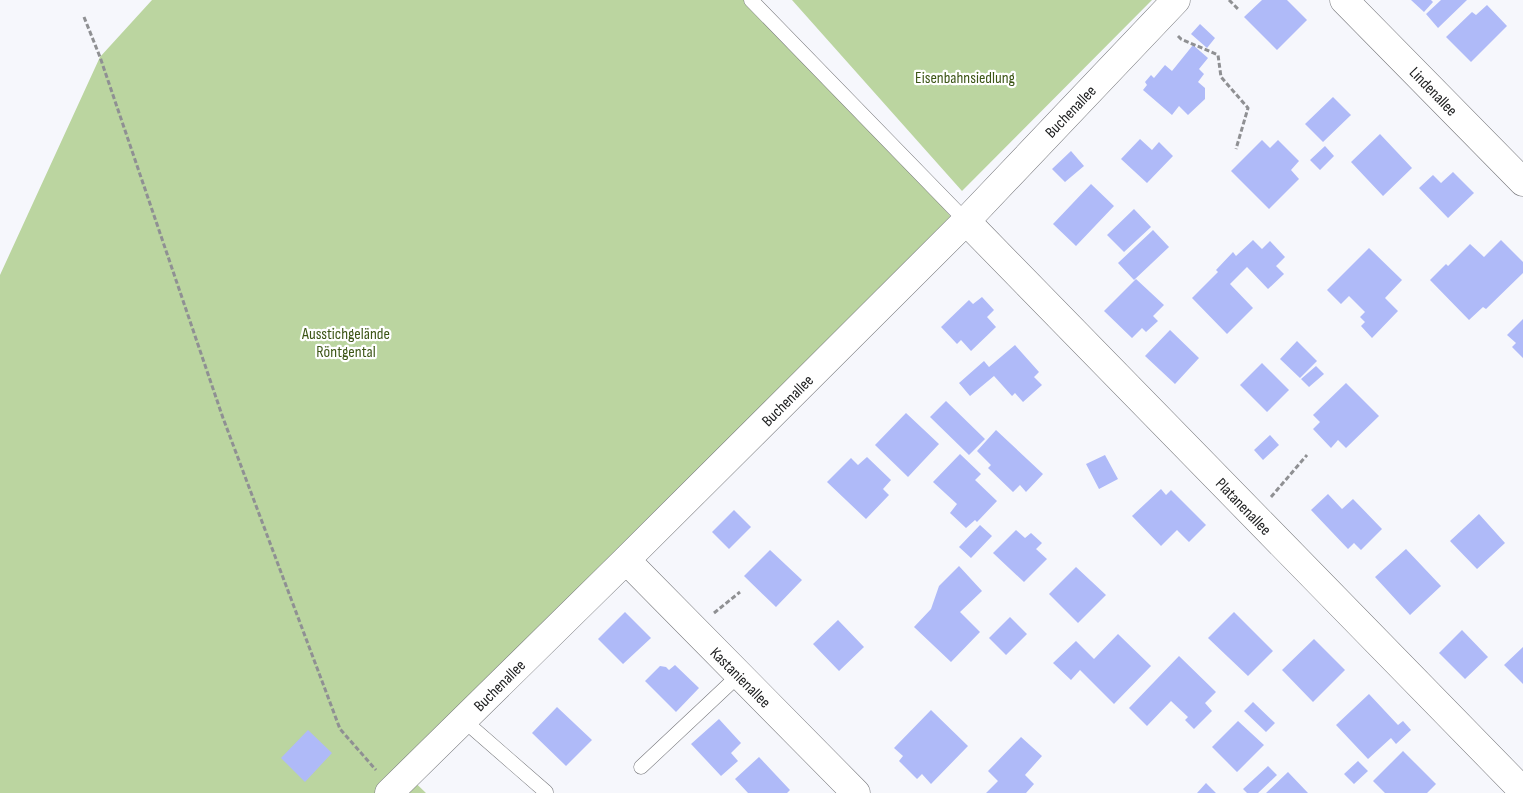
<svg xmlns="http://www.w3.org/2000/svg" width="1523" height="793" font-family="'Sofia Sans Condensed',sans-serif">
	<style>
		.green { fill: #bbd5a0 }
		.building { fill: #afbaf8 }
		.lines { fill: none; stroke-linecap: round; stroke-linejoin: round }
		.service-casing { stroke: #75767a; stroke-width: 15 }
		.minor-casing { stroke: #75767a; stroke-width: 29 }
		.path { stroke: #8f9093; stroke-width: 3; stroke-dasharray: 5 2.5; stroke-linecap: butt }
		.service { stroke: #fff; stroke-width: 14 }
		.minor { stroke: #fff; stroke-width: 28 }
		.labels { text-anchor: middle; stroke-width: 4.5; stroke-linejoin: round; paint-order: stroke }
		.park-label { font-size: 16px; fill: #3c5516; stroke: #fff }
		.street-label { font-size: 16px; fill: #1b1c1d; stroke: #fff }
	</style>
	<rect width="100%" height="100%" fill="#f6f7fc"/>
	<path class="green" d="M152,0h609l192,219 -551,551 24,23h-426v-518l100,-218z
		M792,0h360l-190,191z"/>
	<path class="building" d="M1262,0h25l20,20 -30,30 -33,-33z
		M1411,0h20l2,2 -9,10z
		M1441,0h26l-29,28 -12,-14z
		M1487,5l20,21 -36,36 -25,-25 26,-25 4,3z
		M1200,24l15,14 -8,10 -16,-14z
		M1193,45l15,13 -9,11 5,5 -6,8 7,6v11l-17,16 -9,-9 -7,9 -29,-25 4,-5 -2,-3 6,-7 3,3 11,-13 7,6z
		M1333,97l18,18 -28,27 -18,-18z
		M1380,134l32,34 -29,28 -32,-34z
		M1140,139l12,11 7,-8 14,14 -26,27 -26,-24z
		M1262,140l8,8 8,-8 21,21 -8,9 8,9 -30,30 -38,-38z
		M1325,146l9,10 -14,14 -10,-10z
		M1071,151l13,15 -19,16 -13,-13z
		M1453,172l21,21 -26,25 -29,-30 14,-13 8,8z
		M1091,184l23,22 -38,40 -23,-22z
		M1134,209l17,18 -27,25 -17,-17z
		M1153,230l16,17 -35,33 -16,-17z
		M1253,240l9,9 8,-8 15,16 -9,9 8,8 -16,15 -21,-22 -17,17 23,24 -26,26 -35,-36 26,-26 -2,-2 17,-18 3,4z
		M1501,240l22,22v11l-37,36 -3,-2 -14,13 -39,-40 16,-16 2,2 22,-22 14,13z
		M1369,248l33,32 -17,18 13,13 -26,27 -11,-12 4,-4 -5,-5 5,-5 -16,-16 -8,8 -14,-14z
		M1136,279l28,26 -11,11 5,5 -12,11 -4,-4 -10,10 -28,-27z
		M982,297l12,13 -7,7 9,10 -25,24 -10,-11 -4,4 -16,-17 28,-27 4,4z
		M1523,319v39l-11,-11 4,-4 -9,-8z
		M1170,330l29,28 -24,26 -30,-28z
		M1297,341l20,20 -17,17 -20,-19z
		M1015,345l24,27 -5,5 8,8 -19,17 -8,-9 -3,3 -18,-20 -24,20 -11,-13 25,-22 5,6z
		M1262,363l27,27 -22,22 -27,-27z
		M1316,366l8,8 -15,13 -8,-8z
		M1346,383l33,33 -33,32 -8,-8 -7,8 -18,-19 7,-7 -7,-7z
		M946,401l39,38 -16,16 -39,-38z
		M906,413l33,31 -31,33 -33,-32z
		M996,430l47,44 -17,18 -6,-7 -7,7 -25,-24 3,-3 -14,-14z
		M1270,435l9,10 -16,15 -9,-10z
		M960,454l21,20 -6,6 22,21 -20,21 -2,-2 -9,8 -16,-15 7,-9 -24,-22z
		M1105,455l13,24 -19,10 -13,-25z
		M867,457l24,23 -8,9 6,6 -23,24 -39,-37 24,-24 7,7z
		M1161,489l5,6 5,-5 35,35 -17,17 -12,-12 -16,16 -29,-30z
		M1328,494l14,15 11,-10 29,30 -21,21 -7,-7 -6,6 -37,-39z
		M734,510l17,17 -22,22 -17,-17z
		M1479,514l26,29 -28,26 -27,-28z
		M980,525l12,11 -21,22 -12,-11z
		M1016,530l9,8 6,-5 11,10 -6,6 11,10 -23,23 -31,-29z
		M1406,549l35,37 -31,29 -35,-38z
		M770,550l32,30 -26,27 -32,-31z
		M959,566l23,25 -22,21 20,20 -29,30 -37,-35 17,-18 8,-23z
		M1076,567l30,28 -28,28 -29,-29z
		M625,612l26,26 -28,26 -25,-25z
		M1234,612l39,39 -25,25 -40,-38z
		M1010,617l17,17 -21,21 -17,-17z
		M838,620l26,27 -25,24 -26,-27z
		M1462,630l26,27 -23,22 -26,-26z
		M1118,634l33,32 -37,38 -34,-34 -9,10 -18,-17 23,-22 18,18z
		M1314,639l31,31 -32,32 -31,-32z
		M1523,647v37l-19,-19z
		M1179,656l37,36 -11,11 7,8 -18,18 -9,-9 3,-3 -17,-16 -24,25 -18,-18z
		M675,665l24,23 -23,24 -31,-31 15,-15 6,1 3,3z
		M1369,694l29,31 5,-4 8,9 -15,14 -5,-6 -23,21 -32,-34z
		M1253,702l22,21 -9,9 -22,-21z
		M557,707l35,33 -26,26 -34,-33z
		M931,710l37,36 -37,38 -9,-10 -5,5 -18,-18 4,-5 -9,-8z
		M719,719l22,24 -10,10 7,8 -17,15 -30,-32z
		M1238,721l26,24 -27,27 -25,-25z
		M308,730l24,23 -27,29 -24,-24z
		M1021,737l21,19 -17,19 9,9 -8,9h-40l12,-12 -10,-10z
		M1403,751l33,33 -9,9h-42l-12,-12z
		M759,757l31,33 -3,3h-39l-13,-14z
		M1358,761l10,10 -14,13 -10,-10z
		M1268,766l9,9 -19,18h-11l-4,-4z
		M1288,772l20,21h-42z
		M1206,783l10,10h-19z"/>
	<g class="lines">
		<g class="service-casing">
			<path id="service" d="M751,0l215,221
				M460,717l86,75
				M641,767l98,-92"/>
		</g>
		<g class="minor-casing">
			<path id="minor" d="M1344,0l179,182
				M966,221l557,570
				M626,560l230,233
				M389,793l237,-233 340,-339 210,-221"/>
		</g>
		<path class="path" d="M1229,0l10,10
			M84,17l16,40 123,361 117,311 36,41
			M1178,36l3,3 37,16 3,22 27,31 -12,41
			M1271,497l36,-42
			M714,613l26,-21"/>
		<use href="#service" class="service"/>
		<use href="#minor" class="minor"/>
	</g>
	<g class="labels">
		<g class="park-label">
			<text x="965" y="83">Eisenbahnsiedlung</text>
			<text x="346" y="339">Ausstichgelände<tspan x="346" dy="18">Röntgental</tspan></text>
		</g>
		<g class="street-label">
			<text transform="translate(1434 91) rotate(46)" y="6">Lindenallee</text>
			<text transform="translate(1070 111) rotate(-46)" y="6">Buchenallee</text>
			<text transform="translate(787 400) rotate(-45)" y="6">Buchenallee</text>
			<text transform="translate(1244 506) rotate(46)" y="6">Platanenallee</text>
			<text transform="translate(741 677) rotate(45)" y="6">Kastanienallee</text>
			<text transform="translate(499 685) rotate(-45)" y="6">Buchenallee</text>
		</g>
	</g>
</svg>
